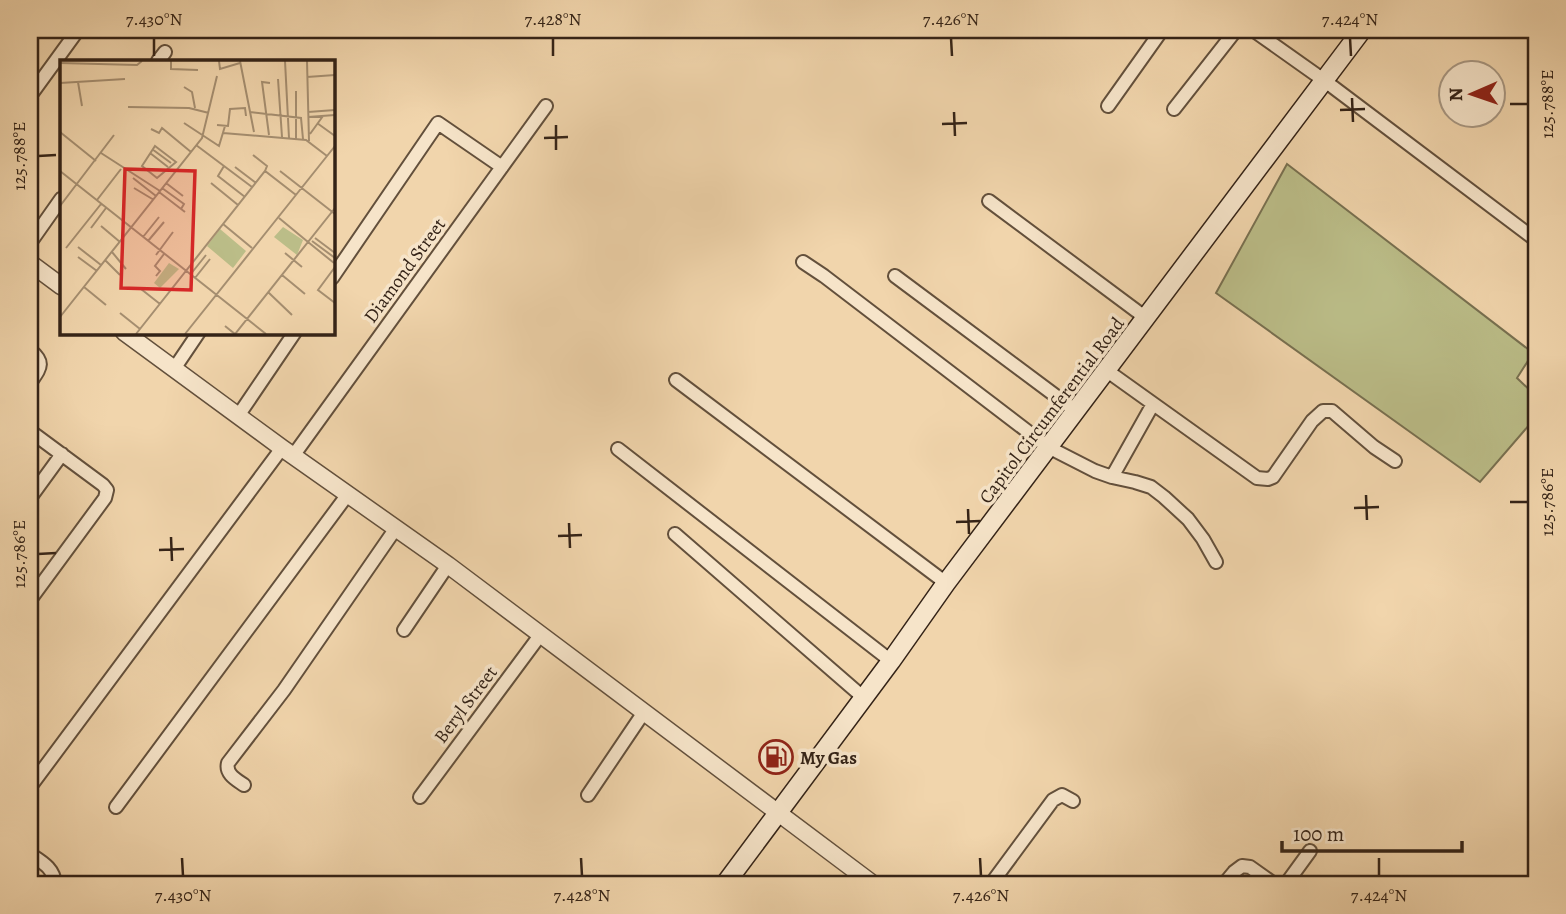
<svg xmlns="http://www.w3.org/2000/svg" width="1566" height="914" font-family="Alegreya,serif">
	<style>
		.green { fill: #bbbd88; stroke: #787050; stroke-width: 2 }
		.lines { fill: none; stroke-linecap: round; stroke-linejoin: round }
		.minor-casing { stroke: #63503c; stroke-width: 16 }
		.tertiary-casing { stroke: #63503c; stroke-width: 19 }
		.secondary-casing { stroke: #342317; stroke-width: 21 }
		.minor { stroke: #f6e4c9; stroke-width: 12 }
		.tertiary { stroke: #f6e4c9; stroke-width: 16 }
		.secondary { stroke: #f6e4c9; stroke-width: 18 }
		.ticks { fill: none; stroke: #342317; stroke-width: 2.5 }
		.labels { text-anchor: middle; stroke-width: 7; stroke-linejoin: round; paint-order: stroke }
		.street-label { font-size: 19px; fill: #342317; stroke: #f6e4c9 }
		.poi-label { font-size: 19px; font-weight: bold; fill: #342317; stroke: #f6e4c9; text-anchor: start }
		.inset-road { fill: none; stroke: #a58e70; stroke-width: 2 }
		.view { fill: #d62828; fill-opacity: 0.15; stroke: #d62828; stroke-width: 3.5 }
		.inset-edge { fill: none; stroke: #342317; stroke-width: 3.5 }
		.neatline { fill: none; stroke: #342317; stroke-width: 2.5 }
		.ticks-label { font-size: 18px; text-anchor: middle; fill: #342317 }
	</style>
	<rect width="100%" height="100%" fill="#f1d5ac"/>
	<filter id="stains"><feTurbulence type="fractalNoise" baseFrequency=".00286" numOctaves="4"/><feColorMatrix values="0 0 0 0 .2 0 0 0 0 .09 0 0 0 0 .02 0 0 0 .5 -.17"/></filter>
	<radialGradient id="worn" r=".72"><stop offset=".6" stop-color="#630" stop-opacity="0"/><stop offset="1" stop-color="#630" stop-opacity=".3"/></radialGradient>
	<path class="green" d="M1287,164l246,189 -16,25 19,18v21l-56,65 -264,-189z"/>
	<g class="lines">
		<g class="minor-casing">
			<path id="minor" d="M1253,30l72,51 211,159
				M158,61l7,-9
				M30,96l48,-66
				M1108,106l54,-76
				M1174,109l62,-79
				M989,201l157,117
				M30,243l31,-44
				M803,262l21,14 224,171 47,24 17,6
				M895,276l181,135
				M332,278l106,-155 64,44
				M30,350c16,13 10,18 0,33
				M174,369l25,-37
				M1106,370l151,108 11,1 5,-2 39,-56 11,-10h9l42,36 21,14
				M676,380l270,203
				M1153,404l-41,73 23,5 16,5 13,10 24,22 15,20 13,23
				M238,416l57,-84
				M30,431l73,54 4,5 -2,8 -75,102
				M618,449l273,212
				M293,456l253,-350
				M30,498l32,-44
				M675,534l189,164
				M404,630l44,-65
				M244,785c-7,-5 -19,-11 -16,-22l56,-73 112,-162
				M30,787l252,-339
				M588,795l56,-83
				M420,797l121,-163
				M116,807l232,-313
				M30,854c12,8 24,14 25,30
				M991,884l62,-84 9,-5 11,6
				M1224,884l10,-12 8,-6 8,1 24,17
				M1286,884l24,-33"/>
		</g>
		<g class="tertiary-casing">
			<path id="tertiary" d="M30,263l31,23
				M124,332l158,116 166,117 425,319"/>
		</g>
		<g class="secondary-casing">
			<path id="secondary" d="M725,884l166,-223 55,-78 416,-553"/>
		</g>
		<use href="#minor" class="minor"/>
		<use href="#tertiary" class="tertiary"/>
		<use href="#secondary" class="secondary"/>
	</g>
	<path class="ticks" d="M154,38v18M553,38v18M951,38l1,18M1350,38l1,18M1352,98l1,24M1510,104h18M1340,110l25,-1M954,112l1,24M942,124l25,-1M556,125v25M544,138l24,-1M38,156l18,-1M1366,495l1,25M1510,502h18M1354,508l25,-1M968,509l1,25M956,522l24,-1M569,523l1,25M558,536l24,-1M171,537l1,24M159,550l25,-1M38,554l18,-1M182,858l1,18M581,858l1,18M980,858l1,18M1379,858v18"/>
	<defs>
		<g id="fuel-ring" transform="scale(1.75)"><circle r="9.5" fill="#f6e4c9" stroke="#8f2418" stroke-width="1.5"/><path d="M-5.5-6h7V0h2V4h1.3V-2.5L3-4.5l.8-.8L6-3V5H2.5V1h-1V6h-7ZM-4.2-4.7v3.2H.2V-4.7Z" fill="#8f2418"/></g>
	</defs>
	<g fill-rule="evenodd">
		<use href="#fuel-ring" x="776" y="757"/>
	</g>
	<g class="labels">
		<g class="street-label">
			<text transform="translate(404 270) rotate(-54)" y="7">Diamond Street</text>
			<text transform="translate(1051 410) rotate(-53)" y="7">Capitol Circumferential Road</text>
			<text transform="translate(465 704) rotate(-53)" y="7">Beryl Street</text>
		</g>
		<g class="poi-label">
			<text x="800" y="764">My Gas</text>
		</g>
	</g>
	<g transform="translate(60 60)">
		<rect width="275" height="275" fill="#f1d5ac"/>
		<path d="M223,167l20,13 -6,15 -23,-18zM160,169l26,22 -13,17 -26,-22zM109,203l10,6 -19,19 -6,-5z" fill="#bbbd88"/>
		<path class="inset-road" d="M111,1v8l27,1M159,1l1,8 20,-6M180,1l14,71M225,1l4,77M247,1l2,80M0,3l77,2 5,-4M247,17l28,-2M218,19l4,58M18,22l4,24M0,23l65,-4M124,27l8,5 3,16M68,47l61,1 20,5M190,52l51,6 2,21M248,52l27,-2M248,57l27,-2M124,63l35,23 6,-20M257,63l18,13M157,65l11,1 2,-17 15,-1 1,8M91,69l8,4 3,-5 29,24M0,72l36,29M163,73l83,7 21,16M250,74l13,-18M209,75l-7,-53 8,1M236,79v-48M136,85l56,42M95,86l21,16 -19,16 -15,-12zM92,89l19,14M41,93l59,38M90,93l18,14M193,95l14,11 -2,5M164,106l-6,10 27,21M175,107l21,16M0,111l206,163M220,111l55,43M73,118l23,18M106,123l17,13M151,123l27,22M74,128l20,12M102,128l22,16 -3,5M99,132l26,20M37,140l24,-31M0,146l54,-71M219,158l29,24M163,164l29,24M41,166l19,16M31,168l15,-20M83,177l16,-20M255,178l20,15M88,181l16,-19M252,181l23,17M248,182l26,21M18,187l23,18M6,188l35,-44M52,192l14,17M225,193l17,14M96,195l17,-23M18,197l19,14M45,200l15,15M275,207l-17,23 17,13M130,215l16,-20M222,215l23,19M96,216l4,-5 -5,-5 9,-12M135,218l15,-19M24,227l22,18M81,229l19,15M208,232l24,23M60,253l20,16M0,257l142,-179 15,-62M165,266l10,8 100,-126M76,274l129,-163 31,24M125,274l150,-188"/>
		<path class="view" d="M65,109l70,2 -4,119 -70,-2z"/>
		<rect width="275" height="275" class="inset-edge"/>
	</g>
	<rect width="1566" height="914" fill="none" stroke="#f1d5ac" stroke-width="77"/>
	<g transform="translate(1472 94) rotate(268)"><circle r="33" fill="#f6e4c9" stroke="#a89782" stroke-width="2"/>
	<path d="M0-5L12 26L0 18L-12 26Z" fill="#8f2418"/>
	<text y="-10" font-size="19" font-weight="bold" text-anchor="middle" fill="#342317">N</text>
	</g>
	<path d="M1282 841v10h180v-10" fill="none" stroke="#342317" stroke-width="3.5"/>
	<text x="1293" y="841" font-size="21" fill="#342317" stroke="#f6e4c9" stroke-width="5" paint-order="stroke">100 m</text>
	<rect x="38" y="38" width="1490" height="838" class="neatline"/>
	<g class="ticks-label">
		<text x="154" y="25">7.430°N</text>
		<text x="553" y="25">7.428°N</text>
		<text x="951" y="25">7.426°N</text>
		<text x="1350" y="25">7.424°N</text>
		<text transform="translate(1547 104) rotate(-90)" y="6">125.788°E</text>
		<text transform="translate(19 156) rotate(-90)" y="6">125.788°E</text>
		<text transform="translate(1547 502) rotate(-90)" y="6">125.786°E</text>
		<text transform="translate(19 554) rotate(-90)" y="6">125.786°E</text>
		<text x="183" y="901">7.430°N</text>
		<text x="582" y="901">7.428°N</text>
		<text x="981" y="901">7.426°N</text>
		<text x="1379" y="901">7.424°N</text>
	</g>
	<rect width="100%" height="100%" filter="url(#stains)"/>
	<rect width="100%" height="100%" fill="url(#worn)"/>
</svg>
